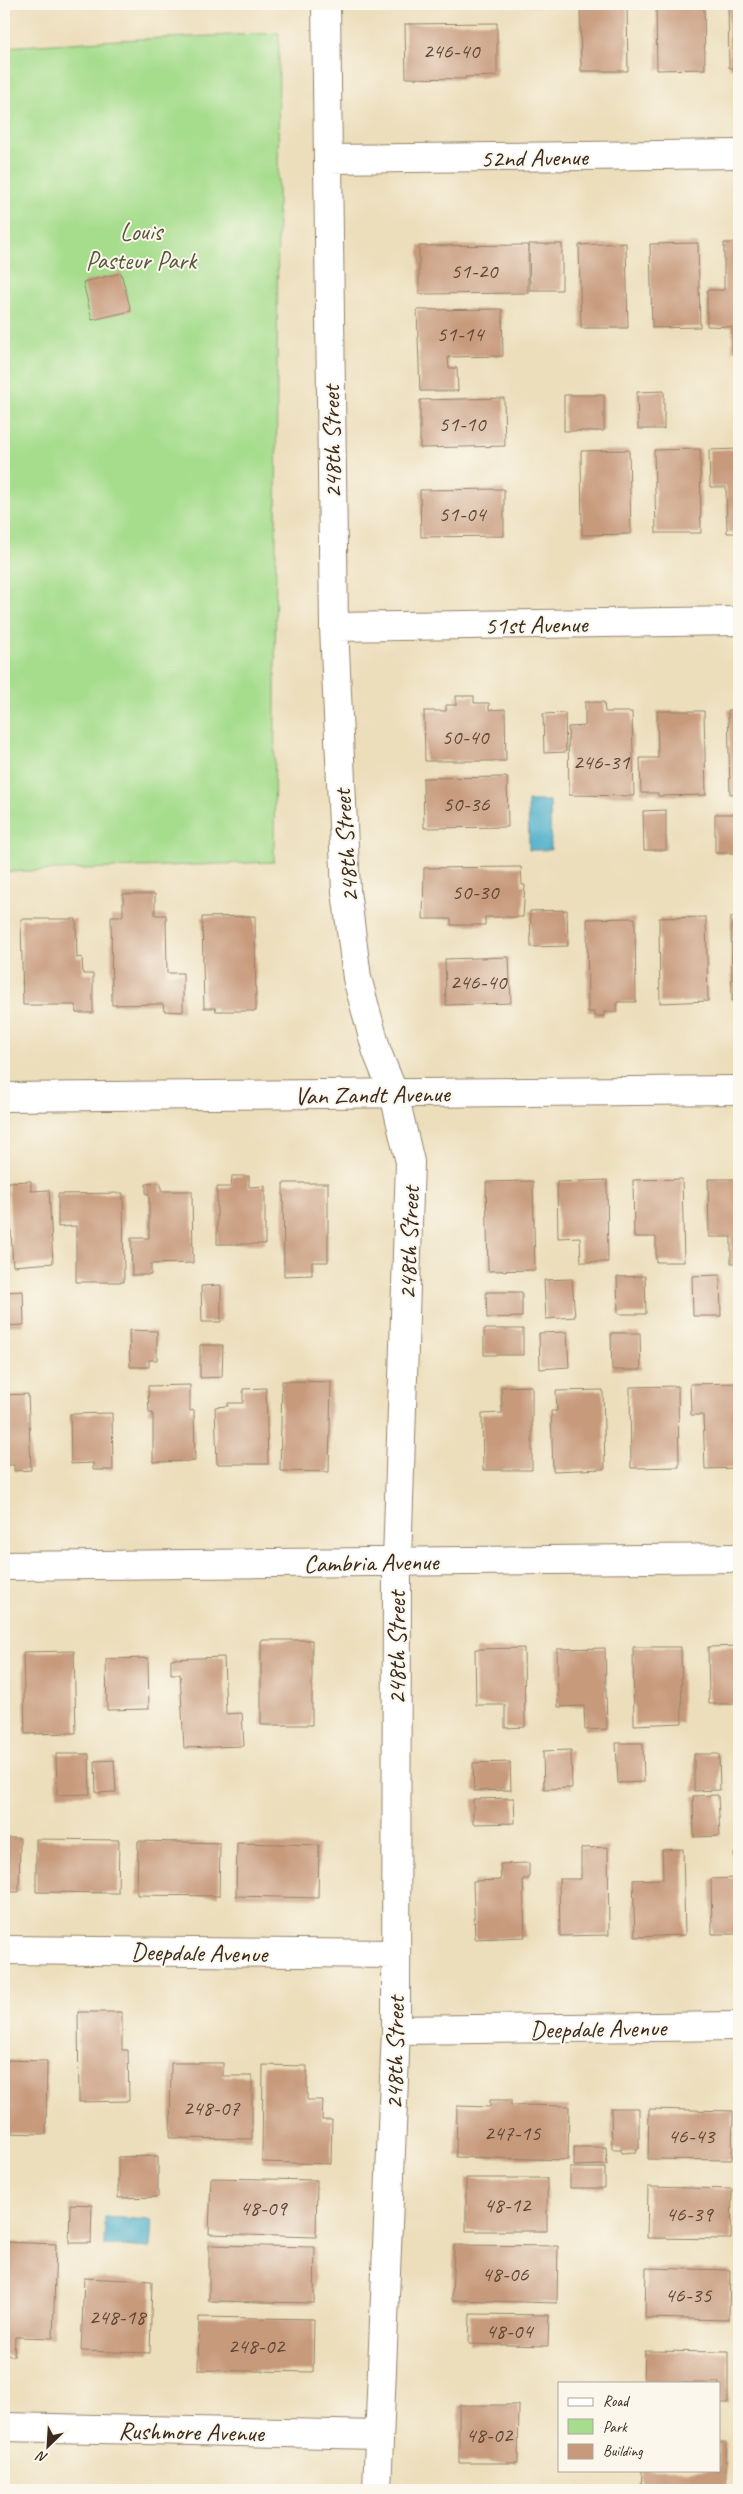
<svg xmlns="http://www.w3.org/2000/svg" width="743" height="2494" font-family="Caveat,sans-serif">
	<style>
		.green { fill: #a6dd8d; stroke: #708456 }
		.water { fill: #4bafca; stroke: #436c74 }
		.building { fill: #c79a7b }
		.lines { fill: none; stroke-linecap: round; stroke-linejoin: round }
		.street-casing { stroke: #94846c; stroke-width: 30 }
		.street { stroke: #fff; stroke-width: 28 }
		.labels { text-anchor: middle; stroke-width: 4; stroke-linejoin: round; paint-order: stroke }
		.number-label { font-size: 22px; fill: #5e4635 }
		.street-label { font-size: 25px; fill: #3b2a1e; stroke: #fbf7ec }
		.park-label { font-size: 25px; fill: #56573a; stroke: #fbf7ec }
	</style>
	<rect width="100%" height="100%" fill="#fbf7ec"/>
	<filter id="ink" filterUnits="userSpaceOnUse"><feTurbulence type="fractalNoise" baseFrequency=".02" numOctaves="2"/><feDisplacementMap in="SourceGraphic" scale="10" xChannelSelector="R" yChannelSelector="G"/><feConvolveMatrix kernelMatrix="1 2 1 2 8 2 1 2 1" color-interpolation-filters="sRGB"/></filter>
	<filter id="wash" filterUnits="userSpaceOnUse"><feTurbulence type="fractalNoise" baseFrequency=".0096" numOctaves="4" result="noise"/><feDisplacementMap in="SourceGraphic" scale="20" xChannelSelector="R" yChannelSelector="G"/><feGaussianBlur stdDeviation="1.12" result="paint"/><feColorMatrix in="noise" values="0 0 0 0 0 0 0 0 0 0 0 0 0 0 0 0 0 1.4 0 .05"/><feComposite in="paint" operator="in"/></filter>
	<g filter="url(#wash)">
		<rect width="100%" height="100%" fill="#ecdebb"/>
		<path class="green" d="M279,33l-5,829 -270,10v-825l114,-7z"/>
		<path class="water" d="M528,801h22l1,49h-22z
			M105,2217l47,3 -2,28 -46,-3z"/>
		<g id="blocks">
			<path class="building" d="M517,4h39v3l-39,-1z
				M580,4h47l1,67h-47z
				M656,4h48l1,65 -48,1z
				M728,4h11v64h-10z
				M497,23v53l-32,1v2l-59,-1 -1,-54z
				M626,243l2,85h-47l-2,-83z
				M698,243l2,84 -48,1 -2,-84z
				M724,243h15v108h-7v-24l-25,-1v-36h17z
				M529,244h33v46h-32z
				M528,245v48l-109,1v-48z
				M121,273l10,38 -39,9 -9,-38z
				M502,309l1,47 -55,1 1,11h8l1,23h-38l-3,-81z
				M664,391v38h-26l-1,-37z
				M564,395h40v36h-40z
				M504,398l1,48 -85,2v-48z
				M700,449l1,84h-45l-2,-83z
				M739,449v84h-12l-1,-46h-16l-1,-37z
				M629,450l2,84 -49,1 -1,-84z
				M504,489v47l-83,1 -1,-47z
				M456,696h18v7h15v7l16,-1 1,52h-81l-1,-50h22v-6h10z
				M585,702h19l1,10h27l2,84 -65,-1 -1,-68 17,-1z
				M728,710h11v84h-9z
				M657,711h47l2,84 -48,1v-3h-17l-1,-35h18z
				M565,713l1,39 -22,1 -1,-39z
				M507,777l1,50 -84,1 -1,-50z
				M666,810v40h-22l-1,-39z
				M715,814h24v39h-24z
				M521,867l1,18h3l-2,32h-38v8h-34v-6h-28l1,-51z
				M123,894h32v21h11l1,58h16v39l-19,-1 -1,-7 -51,1 -1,-89h12z
				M567,910l1,36 -37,1 -1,-36z
				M255,916l1,95h-40l-1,-3h-11l-2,-91z
				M706,917l2,84 -48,2 -1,-85z
				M731,917h8v84h-7z
				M635,918l1,84h-19v10h-13v4h-10v-4h-6l-1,-93z
				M21,919h55l1,39 5,-1 1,17h10v39h-17l-1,-8h-52z
				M509,957l2,46 -65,2 -1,-46z
				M232,1176h17v11l16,-1v58h-48v-57h14z
				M682,1179l2,83h-28v-25h-22l-1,-57z
				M708,1179h31v84h-8v-26h-22z
				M607,1180l1,82h-27l-1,-25 -22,1 -1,-56z
				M31,1181v10l18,-1 4,73 -40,3 -5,-84z
				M533,1181l2,89 -47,1 -2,-89z
				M161,1183v8h31l1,72 -42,1v11h-19l-1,-37h18v-44h-3v-10z
				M283,1183h45v79h-16v13l-28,1z
				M123,1193l1,89h-48v-56l-18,1v-33z
				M720,1275l1,41h-28l-1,-40z
				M645,1276l1,38h-28l-1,-37z
				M572,1279l3,38 -29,2 -2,-39z
				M221,1285v37h-19l-1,-36z
				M23,1291l1,34 -20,1v-34z
				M486,1292h36v25l-35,1z
				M484,1329h39v26h-39z
				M129,1330l28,1v29h-8v7h-19z
				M567,1332l2,35 -29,2 -1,-36z
				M611,1333h29l1,37h-29z
				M200,1345h23l-1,32 -22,1z
				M282,1381l49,1 -2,90 -49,-1z
				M739,1383v85l-34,1 -2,-54h-12l-1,-31z
				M190,1385v26l4,-1 1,51 -42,1v-49h-4l-1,-27z
				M532,1386v84h-49l-1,-56 20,-1 -1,-26z
				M678,1386l1,81 -48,1 -1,-81z
				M266,1388l2,76h-51l-2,-57 13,-1v-3h15v-14z
				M603,1390l2,79 -52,2 -2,-60h6l-1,-20z
				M28,1394l3,76 -17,1v-6h-10v-70z
				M112,1413l1,57h-20v-7l-22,1 -1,-50z
				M261,1640h51v85h-51z
				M739,1646v58h-30l-1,-57z
				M633,1647h48l1,76 -48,2z
				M524,1648l1,79 -20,1v-23h-29l-1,-56z
				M605,1648l2,81 -22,1 -1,-24 -26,1 -1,-58z
				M74,1651l2,82 -51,1 -2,-82z
				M224,1657l2,57 16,-1 2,33 -60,2 -4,-74h-9v-15z
				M148,1658l1,51 -42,1 -1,-51z
				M616,1743h27l1,39 -26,1z
				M571,1750l1,38 -28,1 -1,-38z
				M56,1754h33l1,40 -33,1z
				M694,1754h25l1,36 -26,1z
				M114,1760l2,32 -20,1 -1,-32z
				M510,1762l1,28 -37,1 -1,-28z
				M718,1795l2,41 -26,1 -1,-41z
				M514,1798l1,25 -42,1v-25z
				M4,1838h16l-1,54h-15z
				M36,1839l83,1 -1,53 -82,-1z
				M138,1841l82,2 -1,53 -82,-1z
				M237,1843l82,2 -1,53 -82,-2z
				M608,1847l1,88 -49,1 -1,-57h22v-31z
				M683,1849l2,86 -50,2 -2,-57 30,-1 -1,-29z
				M739,1852v82h-27l-1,-55 24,-1 -1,-25z
				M529,1863v16h-6l2,58 -50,2 -2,-58 28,-1 -1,-16z
				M78,2012h44v38h6l1,51 -50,1z
				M4,2060l43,1 -1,73 -42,-1z
				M171,2063h52v13h29v63l-82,-1z
				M263,2065l44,1v34h16l-1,20h10l-1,44 -69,-2z
				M490,2100h21v5l58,1 -1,54 -112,-3 1,-51 33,1z
				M611,2108h28v41h-3v3l-15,1v-4h-9z
				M649,2109l84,2 -1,49 -84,-1z
				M574,2147h32l1,18 -33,1z
				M158,2156v41l-40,1v-41z
				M570,2168h35v20h-35z
				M211,2178l106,2 -1,57 -107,-3z
				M466,2178h81v53h-81z
				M648,2187l84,2 -1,50 -84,-1z
				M70,2204l22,1 -1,38h-22z
				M4,2242l52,2 -3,94 -38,-1 -1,19 -10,-1z
				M209,2245l106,2 -1,56 -105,-2z
				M454,2245l104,1 -1,57 -105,-3z
				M646,2268l84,2 -1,50 -84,-2z
				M84,2278l68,3 -2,72 -69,-2z
				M470,2314l79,1 -1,31 -79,-2z
				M199,2317l115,2 -1,53 -115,-2z
				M645,2351l83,1v51h-9v-20h-75z
				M459,2405h60l-1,58h-59z
				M719,2442h7v48h-85l1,-20h77z"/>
		</g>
	</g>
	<g filter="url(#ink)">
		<use href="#blocks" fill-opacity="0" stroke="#94846c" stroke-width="1"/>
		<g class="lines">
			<g class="street-casing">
				<path id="street" d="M326,4l8,623 12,264 11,87 20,74 17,42 16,68 -13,399 -1,469 -19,460
					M328,159l411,-5
					M334,627l405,-6
					M4,1097l735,-7
					M4,1566l735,-8
					M4,1950l391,4
					M396,2030l343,-4
					M4,2427l375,8"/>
			</g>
			<use href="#street" class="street"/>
		</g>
	</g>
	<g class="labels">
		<g class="number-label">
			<text x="451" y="58">246-40</text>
			<text x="474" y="278">51-20</text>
			<text x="460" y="341">51-14</text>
			<text x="462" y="431">51-10</text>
			<text x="462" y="521">51-04</text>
			<text x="465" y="744">50-40</text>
			<text x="601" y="769">246-31</text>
			<text x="466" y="811">50-36</text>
			<text x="475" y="899">50-30</text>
			<text x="478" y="989">246-40</text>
			<text x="211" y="2115">248-07</text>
			<text x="512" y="2140">247-15</text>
			<text x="691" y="2143">46-43</text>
			<text x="507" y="2212">48-12</text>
			<text x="263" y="2215">48-09</text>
			<text x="689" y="2221">46-39</text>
			<text x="505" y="2281">48-06</text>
			<text x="688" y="2302">46-35</text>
			<text x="117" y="2324">248-18</text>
			<text x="509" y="2338">48-04</text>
			<text x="256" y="2353">248-02</text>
			<text x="489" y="2442">48-02</text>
		</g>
		<g class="street-label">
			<text transform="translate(534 157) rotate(-1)" y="9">52nd Avenue</text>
			<text transform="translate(331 442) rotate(-91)" y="9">248th Street</text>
			<text transform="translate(536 624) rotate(-1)" y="9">51st Avenue</text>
			<text transform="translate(345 846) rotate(-94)" y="9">248th Street</text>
			<text transform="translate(372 1094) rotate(-1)" y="9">Van Zandt Avenue</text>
			<text transform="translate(408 1243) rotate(-88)" y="9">248th Street</text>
			<text transform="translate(371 1562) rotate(-1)" y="9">Cambria Avenue</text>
			<text transform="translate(396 1648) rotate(-90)" y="9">248th Street</text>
			<text transform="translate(199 1952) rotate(1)" y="9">Deepdale Avenue</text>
			<text transform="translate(598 2028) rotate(-1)" y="9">Deepdale Avenue</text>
			<text transform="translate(394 2053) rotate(-89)" y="9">248th Street</text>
			<text transform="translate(191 2431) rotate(1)" y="9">Rushmore Avenue</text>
		</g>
		<g class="park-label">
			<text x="141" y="240">Louis<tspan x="141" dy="29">Pasteur Park</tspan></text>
		</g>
	</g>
	<rect width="743" height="2494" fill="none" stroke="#fbf7ec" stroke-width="20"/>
	<rect x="558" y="2382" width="162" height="90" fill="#fbf7ec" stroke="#aea59a"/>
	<rect x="568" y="2398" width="25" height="8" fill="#ffffff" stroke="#aea59a"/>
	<text x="603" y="2406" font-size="15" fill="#3b2a1e">Road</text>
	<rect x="568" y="2419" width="25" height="15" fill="#a6dd8d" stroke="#aea59a"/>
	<text x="603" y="2432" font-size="15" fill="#3b2a1e">Park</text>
	<rect x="568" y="2444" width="25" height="15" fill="#c79a7b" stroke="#aea59a"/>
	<text x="603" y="2456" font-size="15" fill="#3b2a1e">Building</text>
	<g transform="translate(48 2446) rotate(205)" stroke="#fbf7ec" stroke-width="4" paint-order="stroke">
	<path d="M0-4L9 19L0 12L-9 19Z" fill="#3b2a1e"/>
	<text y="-8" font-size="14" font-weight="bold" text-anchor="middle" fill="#3b2a1e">N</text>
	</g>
</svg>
